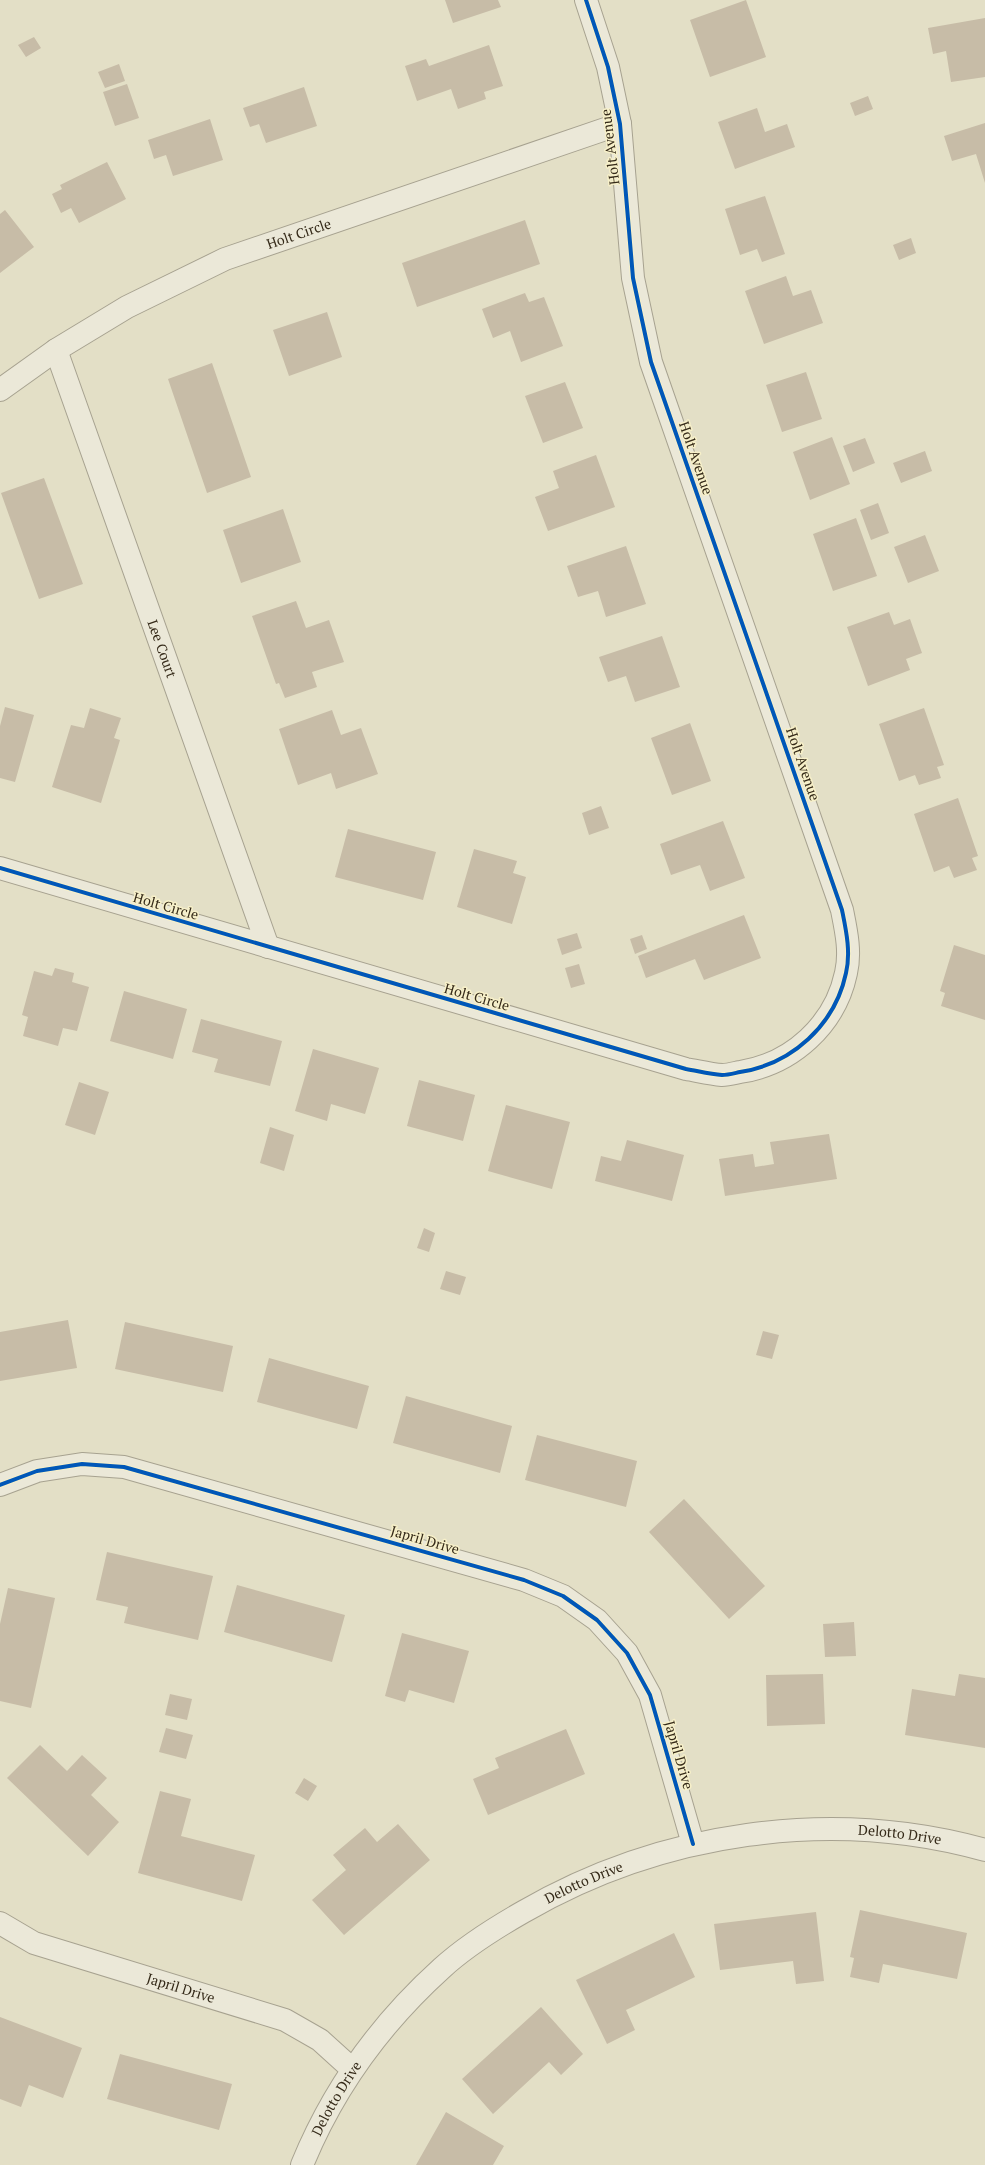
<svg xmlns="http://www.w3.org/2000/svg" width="985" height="2165" font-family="'PT Serif',serif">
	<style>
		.building { fill: #c7bca7 }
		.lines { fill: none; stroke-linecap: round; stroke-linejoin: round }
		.minor-casing { stroke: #a7a290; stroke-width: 24 }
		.minor { stroke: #ebe8d8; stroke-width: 22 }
		.cycleway-casing { stroke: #f7f0c9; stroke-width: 6 }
		.cycleway { stroke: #0057b8; stroke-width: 4 }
		.labels { text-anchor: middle; stroke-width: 3; stroke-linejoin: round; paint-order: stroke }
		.street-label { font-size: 14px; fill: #352a19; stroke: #f7f0c9 }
	</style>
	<rect width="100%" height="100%" fill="#e3dfc6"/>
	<path class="building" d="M445,0h53l3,7 -48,16z
		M746,0l20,57 -56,20 -20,-57z
		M985,18v59l-34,5 -5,-31 -13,3 -5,-26z
		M34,37l7,11 -15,9 -8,-12z
		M489,45l14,41 -19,6 2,7 -28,10 -7,-20 -34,12 -12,-35 21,-7 3,7z
		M119,64l6,17 -20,7 -7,-16z
		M127,84l12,34 -24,8 -12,-34z
		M304,87l13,39 -51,17 -7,-19 -9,3 -7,-19z
		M868,96l5,13 -18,7 -5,-13z
		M757,108l8,24 22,-8 8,23 -60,22 -17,-47z
		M210,119l13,41 -50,16 -7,-21 -12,4 -6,-19z
		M985,123v60l-9,-29 -24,7 -8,-25z
		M107,162l19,37 -47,24 -8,-15 -10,5 -9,-19 10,-5 -2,-4z
		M765,196l20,58 -23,8 -5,-13 -17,6 -15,-46z
		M5,210l29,37 -34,26v-59z
		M525,220l15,44 -123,43 -15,-44z
		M911,238l5,15 -17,7 -6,-15z
		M786,276l7,20 18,-6 12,33 -59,21 -19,-53z
		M525,293l4,9 15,-5 19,49 -42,16 -11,-31 -17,7 -11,-29z
		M327,312l15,45 -53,19 -16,-46z
		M212,363l39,114 -44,16 -39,-114z
		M806,372l16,47 -40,13 -16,-47z
		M565,382l18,46 -40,15 -18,-47z
		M832,437l18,47 -40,16 -17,-48z
		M865,438l10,25 -22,9 -10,-26z
		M925,451l7,20 -31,12 -8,-20z
		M596,455l19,52 -67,24 -13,-34 24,-9 -6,-17z
		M44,478l39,106 -44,15 -38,-106z
		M878,503l11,30 -18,7 -11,-30z
		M283,509l18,53 -60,21 -18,-53z
		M856,518l21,58 -44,15 -20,-57z
		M925,535l14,36 -31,12 -14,-36z
		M626,546l20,58 -40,13 -8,-26 -20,6 -11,-31z
		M296,601l10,27 23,-8 15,42 -32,10 5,15 -32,11 -6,-15 -3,1 -24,-68z
		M889,612l5,13 16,-6 12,34 -16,6 4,11 -42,16 -21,-59z
		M662,636l18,51 -45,15 -9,-26 -18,6 -9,-25z
		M5,707l29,8 -19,67 -15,-4v-52z
		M90,708l31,10 -7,20 6,2 -19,63 -49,-16 19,-62 13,3z
		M924,708l20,57 -7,2 4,11 -22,7 -4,-10 -16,6 -20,-57z
		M332,710l9,25 20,-7 17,46 -42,15 -5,-16 -33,12 -19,-56z
		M690,723l21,58 -39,14 -21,-57z
		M958,798l20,58 -6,2 5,12 -23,8 -5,-12 -15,6 -20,-58z
		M601,806l8,22 -20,7 -7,-22z
		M723,821l22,57 -35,13 -10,-26 -29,10 -11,-31z
		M348,829l88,23 -13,48 -88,-23z
		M474,849l43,12 -4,12 13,4 -14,47 -55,-17z
		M744,915l17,43 -57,22 -9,-21 -49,19 -8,-22z
		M577,933l5,15 -20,7 -5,-16z
		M642,935l5,14 -12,5 -5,-15z
		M954,945l31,10v65l-44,-14 4,-13 -5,-2z
		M579,964l6,20 -14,4 -6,-20z
		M55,968l19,5 -2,9 17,5 -12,44 -14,-3 -5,18 -35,-10 5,-19 -6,-2 12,-44 18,5z
		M124,991l63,18 -14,50 -63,-18z
		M201,1019l81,22 -12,45 -56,-14 4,-13 -26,-7z
		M313,1049l66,19 -14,46 -34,-10 -4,17 -32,-10z
		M419,1080l56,15 -12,46 -56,-15z
		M79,1082l30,10 -14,43 -30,-10z
		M506,1105l64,17 -18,67 -64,-18z
		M270,1127l24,8 -10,36 -24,-8z
		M829,1134l8,45 -112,17 -6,-37 34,-5 2,13 19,-3 -4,-22z
		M627,1140l57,15 -12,46 -77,-20 6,-25 20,5z
		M424,1228l11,5 -6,19 -12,-4z
		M446,1271l20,6 -6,18 -20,-6z
		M68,1320l9,48 -77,13v-49z
		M125,1322l108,24 -10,46 -108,-23z
		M763,1331l16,4 -7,24 -16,-4z
		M269,1358l100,28 -12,43 -100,-27z
		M406,1396l106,30 -12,47 -107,-30z
		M537,1435l100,26 -11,46 -101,-27z
		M684,1499l81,87 -36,33 -80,-87z
		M107,1552l106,24 -15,64 -74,-17 4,-16 -32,-7z
		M237,1585l108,30 -13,47 -108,-30z
		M8,1588l47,10 -24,110 -31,-7v-77z
		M854,1622l2,34 -31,1 -2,-33z
		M402,1633l67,18 -15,52 -45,-13 -4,12 -20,-6z
		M823,1674l2,50 -58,2 -1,-51z
		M959,1674l26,4v70l-80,-13 7,-46 43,7z
		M170,1694l22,5 -5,21 -22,-5z
		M166,1728l27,7 -7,24 -27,-7z
		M566,1729l19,45 -97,41 -15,-36 26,-11 -4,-10z
		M40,1745l27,26 15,-16 25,23 -16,17 28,27 -31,34 -81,-78z
		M304,1778l13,8 -9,15 -13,-8z
		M160,1791l31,8 -10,37 74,19 -13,46 -104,-28z
		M398,1824l32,36 -86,75 -32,-35 34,-30 -13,-15 32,-27 12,14z
		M860,1910l107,23 -10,46 -74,-15 -4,19 -29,-6 4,-19 -4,-1z
		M816,1912l8,69 -28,3 -3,-23 -73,9 -6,-46z
		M674,1933l21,44 -69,33 9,20 -28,14 -31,-64z
		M541,2007l42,47 -22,21 -12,-13 -56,52 -31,-35z
		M0,2017l82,31 -19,50 -34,-13 -8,22 -21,-8z
		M120,2054l112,30 -13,46 -112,-31z
		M446,2112l58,34 -11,19h-77z"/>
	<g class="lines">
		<g class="minor-casing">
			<g id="minor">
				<path id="s1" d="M56,350l212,597"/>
				<path id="s2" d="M0,390l56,-40 71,-43 98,-48 395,-135"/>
				<path d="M0,868l686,201c12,2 24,5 36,6 6,0 13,-2 18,-3 52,-8 95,-47 106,-99 5,-21 0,-43 -4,-63l-191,-548 -18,-84 -13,-154 -12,-57 -22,-67"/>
				<path d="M0,1485l37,-14 45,-7 42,3 400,113 39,16 34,24 30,33 23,42 43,149"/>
				<path id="s3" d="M0,1923l34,20 251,77 35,20 32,29"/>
				<path id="s4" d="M302,2165c31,-76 79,-142 140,-197 24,-22 53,-40 81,-56 138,-80 307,-105 462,-62"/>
			</g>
		</g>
		<use href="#minor" class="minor"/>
		<g class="cycleway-casing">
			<path id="cycleway" d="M0,868l686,201c12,2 24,5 36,6 6,0 13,-2 18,-3 52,-8 95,-47 106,-99 5,-21 0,-43 -4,-63l-191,-548 -18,-84 -13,-154 -12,-57 -22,-67
				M0,1485l37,-14 45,-7 42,3 400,113 39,16 34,24 30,33 23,42 43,149"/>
		</g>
		<use href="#cycleway" class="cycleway"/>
	</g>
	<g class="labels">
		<g class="street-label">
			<text transform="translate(610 147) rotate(-97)" y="5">Holt Avenue</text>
			<text dy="5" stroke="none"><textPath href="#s2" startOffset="339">Holt Circle</textPath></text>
			<text transform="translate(696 458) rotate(71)" y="5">Holt Avenue</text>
			<text dy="5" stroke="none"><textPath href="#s1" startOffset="317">Lee Court</textPath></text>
			<text transform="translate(803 764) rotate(71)" y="5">Holt Avenue</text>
			<text transform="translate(166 906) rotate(16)" y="5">Holt Circle</text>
			<text transform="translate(477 997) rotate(16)" y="5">Holt Circle</text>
			<text transform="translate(425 1540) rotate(16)" y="5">Japril Drive</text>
			<text transform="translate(679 1755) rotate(74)" y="5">Japril Drive</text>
			<text dy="5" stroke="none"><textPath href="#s4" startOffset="734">Delotto Drive</textPath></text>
			<text dy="5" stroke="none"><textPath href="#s4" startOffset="410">Delotto Drive</textPath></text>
			<text dy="5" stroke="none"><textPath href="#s3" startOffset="193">Japril Drive</textPath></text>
			<text dy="5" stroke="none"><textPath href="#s4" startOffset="75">Delotto Drive</textPath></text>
		</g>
	</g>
</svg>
